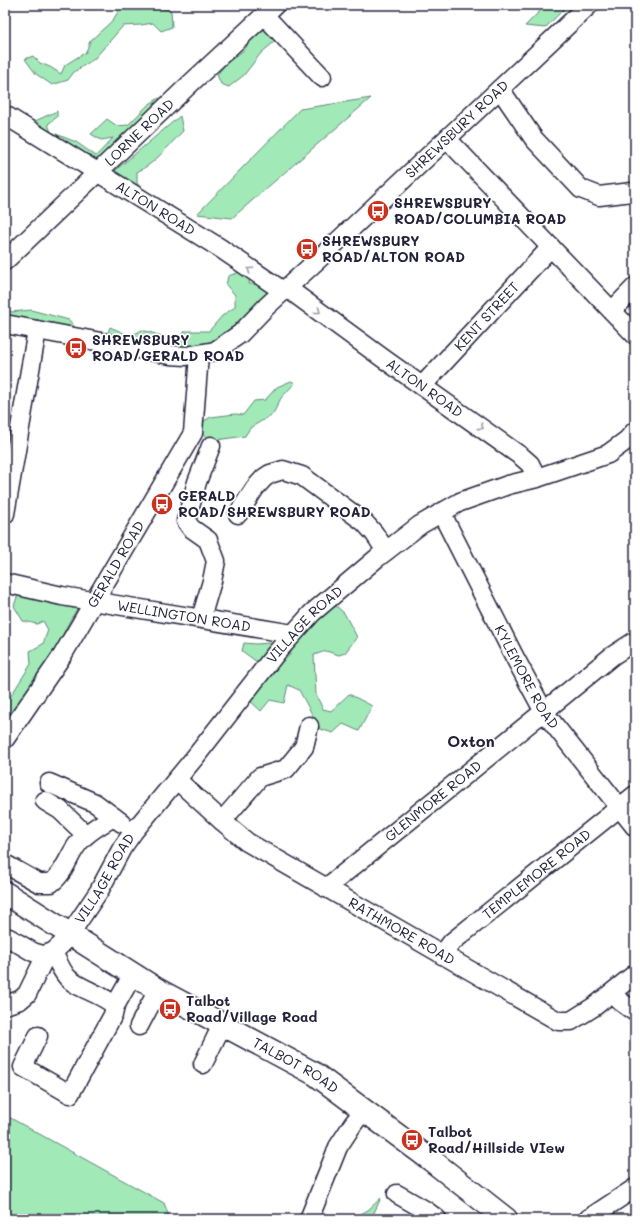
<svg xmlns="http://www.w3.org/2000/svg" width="640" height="1224" font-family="Mali,sans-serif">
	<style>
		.green { fill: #a1e9b7; stroke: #628679 }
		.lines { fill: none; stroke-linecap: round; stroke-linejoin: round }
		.minor-casing { stroke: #22223b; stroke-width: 21 }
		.major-casing { stroke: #22223b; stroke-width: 25 }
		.minor { stroke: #fff; stroke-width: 18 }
		.major { stroke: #fff; stroke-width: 22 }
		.oneway { stroke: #9c9ca7 }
		.labels { text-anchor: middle; stroke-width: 3.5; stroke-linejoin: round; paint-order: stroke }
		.street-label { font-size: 14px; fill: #22223b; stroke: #fff }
		.poi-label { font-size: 14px; font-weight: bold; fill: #22223b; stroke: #fff; text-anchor: start }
		.quarter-label { font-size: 16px; font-weight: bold; fill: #22223b; stroke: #fff }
	</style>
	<rect width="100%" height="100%" fill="#fff"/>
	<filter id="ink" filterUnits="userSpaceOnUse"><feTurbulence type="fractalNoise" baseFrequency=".025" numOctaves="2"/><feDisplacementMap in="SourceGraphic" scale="8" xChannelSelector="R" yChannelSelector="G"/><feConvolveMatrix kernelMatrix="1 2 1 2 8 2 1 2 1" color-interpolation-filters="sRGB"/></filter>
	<g filter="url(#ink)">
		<path class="green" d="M122,5h24l4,5 11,-2 10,3 1,16 -11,4 -8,-8 -12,2 -18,1 -29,33 -20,13 -6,8 -16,5 -16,-11 -11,-15 8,-3 7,7 10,4 11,7 4,-9 21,-13 4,-11 23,-21z
			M546,5h22l-23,23 -20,-2z
			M269,25l10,13 -18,15 -17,22 -15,12 -8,-3 -4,-9 9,-12 9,-6 10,-8 6,-10z
			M159,98l6,5 -68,65 -64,-46 24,-11v6l-9,7 3,8 25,10 20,14 17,-18 -12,2 -10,-6 16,-15 10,7 11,-1 20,-20z
			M371,98l-139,120 -35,-4 103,-105z
			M180,116l3,15c-15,15 -27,32 -46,41v11l7,10 -34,-16 8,-9z
			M243,271l7,4 -1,9h10l8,4 2,8 -43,45 -33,12 -86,-18 3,-8 21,9 11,-6 37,11 6,-10h24l13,-15 13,-9v-12l-9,-10 2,-9z
			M5,308l7,4 19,-2 38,10 5,6 -6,6 -63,-11z
			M291,381l4,2 -14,15 -8,16 -23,14 -5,8 -36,5 -9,-10 -1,-7 12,-7 24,-3 8,1 11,-14 11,-1 12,-13z
			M19,591l17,3 17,10 24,5 -9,15 -11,23 -51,73h-1v-15l26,-41 -1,-13 13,-7 5,-14 -5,-9 -6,3 -14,-3 -9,-15z
			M333,603l11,10 13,24 -12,16 -6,2 -13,-4 -12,4 2,40 7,14 8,2 18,-17 23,12 -13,25 -16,-7 -10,9 -13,-4 -21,-39 -11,-5 -4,18 -14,-3 -9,11 -13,-12 13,-34 -19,-14 2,-8 12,1 14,-1 10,20 10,-8 6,-16z
			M5,1115l159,88 6,16h-165z
			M381,1198l-10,21h-17l1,-2 13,-7z"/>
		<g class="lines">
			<g class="minor-casing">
				<g id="minor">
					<path d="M264,15l58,62"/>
					<path d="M500,89l34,50 47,50 18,7 33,-4"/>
					<path id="s1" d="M5,115l215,133 63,43"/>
					<path d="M447,139l188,196"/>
					<path id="s2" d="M5,261l186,-178 84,-78"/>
					<path id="s3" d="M287,288l97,71 138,98 8,7 7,14"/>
					<path d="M612,311l23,-24"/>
					<path id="s4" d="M5,324l165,31 16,1 29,-5 25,-17 27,-28 56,-51 266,-250"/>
					<path id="s5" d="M422,386l129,-139"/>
					<path id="s6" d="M441,512l73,144 30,56 91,115"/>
					<path d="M5,514l32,-184"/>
					<path d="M238,514l17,-26 9,-10 6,-4 13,-4 19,6 62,46 10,11 12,18"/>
					<path id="s7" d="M5,583l57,13 231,38"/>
					<path d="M201,618l11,-37 4,-20 -8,-21 -17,-12 -5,-7 11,-39 14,-36"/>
					<path id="s8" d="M5,739l57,-83 131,-223 6,-78"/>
					<path id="s9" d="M177,780l45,41 25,21 311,179h13l24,-15 40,-32"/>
					<path d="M49,783l46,20 27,20"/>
					<path d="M45,801l15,9 26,25"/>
					<path d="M222,821l38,-44 26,-8 18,-22 5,-21"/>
					<path d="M5,864l34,19h12c13,-9 17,-26 26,-38 8,-12 24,-21 37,-28"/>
					<path id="s10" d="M326,888l232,-188 54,-44 23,-15"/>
					<path id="s11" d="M9,938l24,14 10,3 10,-3 9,-8 8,-10 29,-43 23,-43 12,-17 62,-75 81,-104 35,-39 65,-55 43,-33 40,-23 48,-17 29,-7 71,-24 19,-14 8,-9"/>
					<path d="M53,952c4,8 8,18 14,25 9,11 36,17 48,29"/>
					<path id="s12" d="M442,955l10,-13 183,-147"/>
					<path d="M610,994l25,18"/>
					<path d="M5,1005l15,-5 7,-6 19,-39"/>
					<path d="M139,1026l19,-36"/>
					<path d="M38,1036l-15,31 47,27 43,-79 2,-9 18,-32"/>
					<path d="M203,1064l19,-39"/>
					<path d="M397,1194l28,16 12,9"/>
					<path d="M309,1219l29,-72 15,-23 11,-14"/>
					<path d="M588,1219l47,-31"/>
				</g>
			</g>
			<g class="major-casing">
				<g id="major">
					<path id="s13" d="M5,893l153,97 157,84 116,86 75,59"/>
				</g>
			</g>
			<use href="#minor" class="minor"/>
			<use href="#major" class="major"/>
		</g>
		<defs><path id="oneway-chevron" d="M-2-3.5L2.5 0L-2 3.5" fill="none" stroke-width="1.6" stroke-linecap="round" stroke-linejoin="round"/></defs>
		<g class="oneway">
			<use href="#oneway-chevron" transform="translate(250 270) rotate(-145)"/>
			<use href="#oneway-chevron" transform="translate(318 311) rotate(36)"/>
			<use href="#oneway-chevron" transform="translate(481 427) rotate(36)"/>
		</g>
	</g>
	<defs>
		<g id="bus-disc" transform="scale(1.15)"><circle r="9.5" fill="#c8321e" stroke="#fff"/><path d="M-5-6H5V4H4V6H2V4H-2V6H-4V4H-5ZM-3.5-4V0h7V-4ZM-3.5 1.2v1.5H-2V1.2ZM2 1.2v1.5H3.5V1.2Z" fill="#fff"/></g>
	</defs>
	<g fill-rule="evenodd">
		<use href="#bus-disc" x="378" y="211"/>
		<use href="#bus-disc" x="307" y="249"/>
		<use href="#bus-disc" x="76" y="348"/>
		<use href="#bus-disc" x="162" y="504"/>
		<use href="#bus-disc" x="170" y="1009"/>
		<use href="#bus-disc" x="412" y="1140"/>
	</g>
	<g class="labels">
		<g class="street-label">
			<text dy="5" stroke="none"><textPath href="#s4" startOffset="542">SHREWSBURY ROAD</textPath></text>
			<text dy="5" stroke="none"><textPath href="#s2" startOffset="186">LORNE ROAD</textPath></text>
			<text dy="5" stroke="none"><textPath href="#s1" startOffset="177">ALTON ROAD</textPath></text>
			<text dy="5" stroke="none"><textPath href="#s5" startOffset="95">KENT STREET</textPath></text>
			<text dy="5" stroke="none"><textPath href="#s3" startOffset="170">ALTON ROAD</textPath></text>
			<text dy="5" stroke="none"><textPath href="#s8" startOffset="207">GERALD ROAD</textPath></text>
			<text dy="5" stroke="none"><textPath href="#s7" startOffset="182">WELLINGTON ROAD</textPath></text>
			<text dy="5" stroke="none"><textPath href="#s11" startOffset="463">VILLAGE ROAD</textPath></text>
			<text dy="5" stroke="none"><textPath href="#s6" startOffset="186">KYLEMORE ROAD</textPath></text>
			<text dy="5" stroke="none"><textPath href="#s10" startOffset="138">GLENMORE ROAD</textPath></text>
			<text dy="5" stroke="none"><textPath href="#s12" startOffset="125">TEMPLEMORE ROAD</textPath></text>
			<text dy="5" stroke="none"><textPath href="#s11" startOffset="139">VILLAGE ROAD</textPath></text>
			<text dy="5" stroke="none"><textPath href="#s9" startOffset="272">RATHMORE ROAD</textPath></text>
			<text dy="5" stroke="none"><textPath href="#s13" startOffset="338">TALBOT ROAD</textPath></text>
		</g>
		<g class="poi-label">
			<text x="394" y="208">SHREWSBURY<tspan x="394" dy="16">ROAD/COLUMBIA ROAD</tspan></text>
			<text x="322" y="246">SHREWSBURY<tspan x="322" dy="16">ROAD/ALTON ROAD</tspan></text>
			<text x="92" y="345">SHREWSBURY<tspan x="92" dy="16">ROAD/GERALD ROAD</tspan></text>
			<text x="178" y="501">GERALD<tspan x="178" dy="16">ROAD/SHREWSBURY ROAD</tspan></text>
			<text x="186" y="1006">Talbot<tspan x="186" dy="16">Road/Village Road</tspan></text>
			<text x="428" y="1137">Talbot<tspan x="428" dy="16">Road/Hillside VIew</tspan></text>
		</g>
		<g class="quarter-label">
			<text x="471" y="747">Oxton</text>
		</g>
	</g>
	<rect width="640" height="1224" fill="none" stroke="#fff" stroke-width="20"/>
	<rect x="10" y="10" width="620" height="1204" fill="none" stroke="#22223b" stroke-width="1.5" filter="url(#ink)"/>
</svg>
